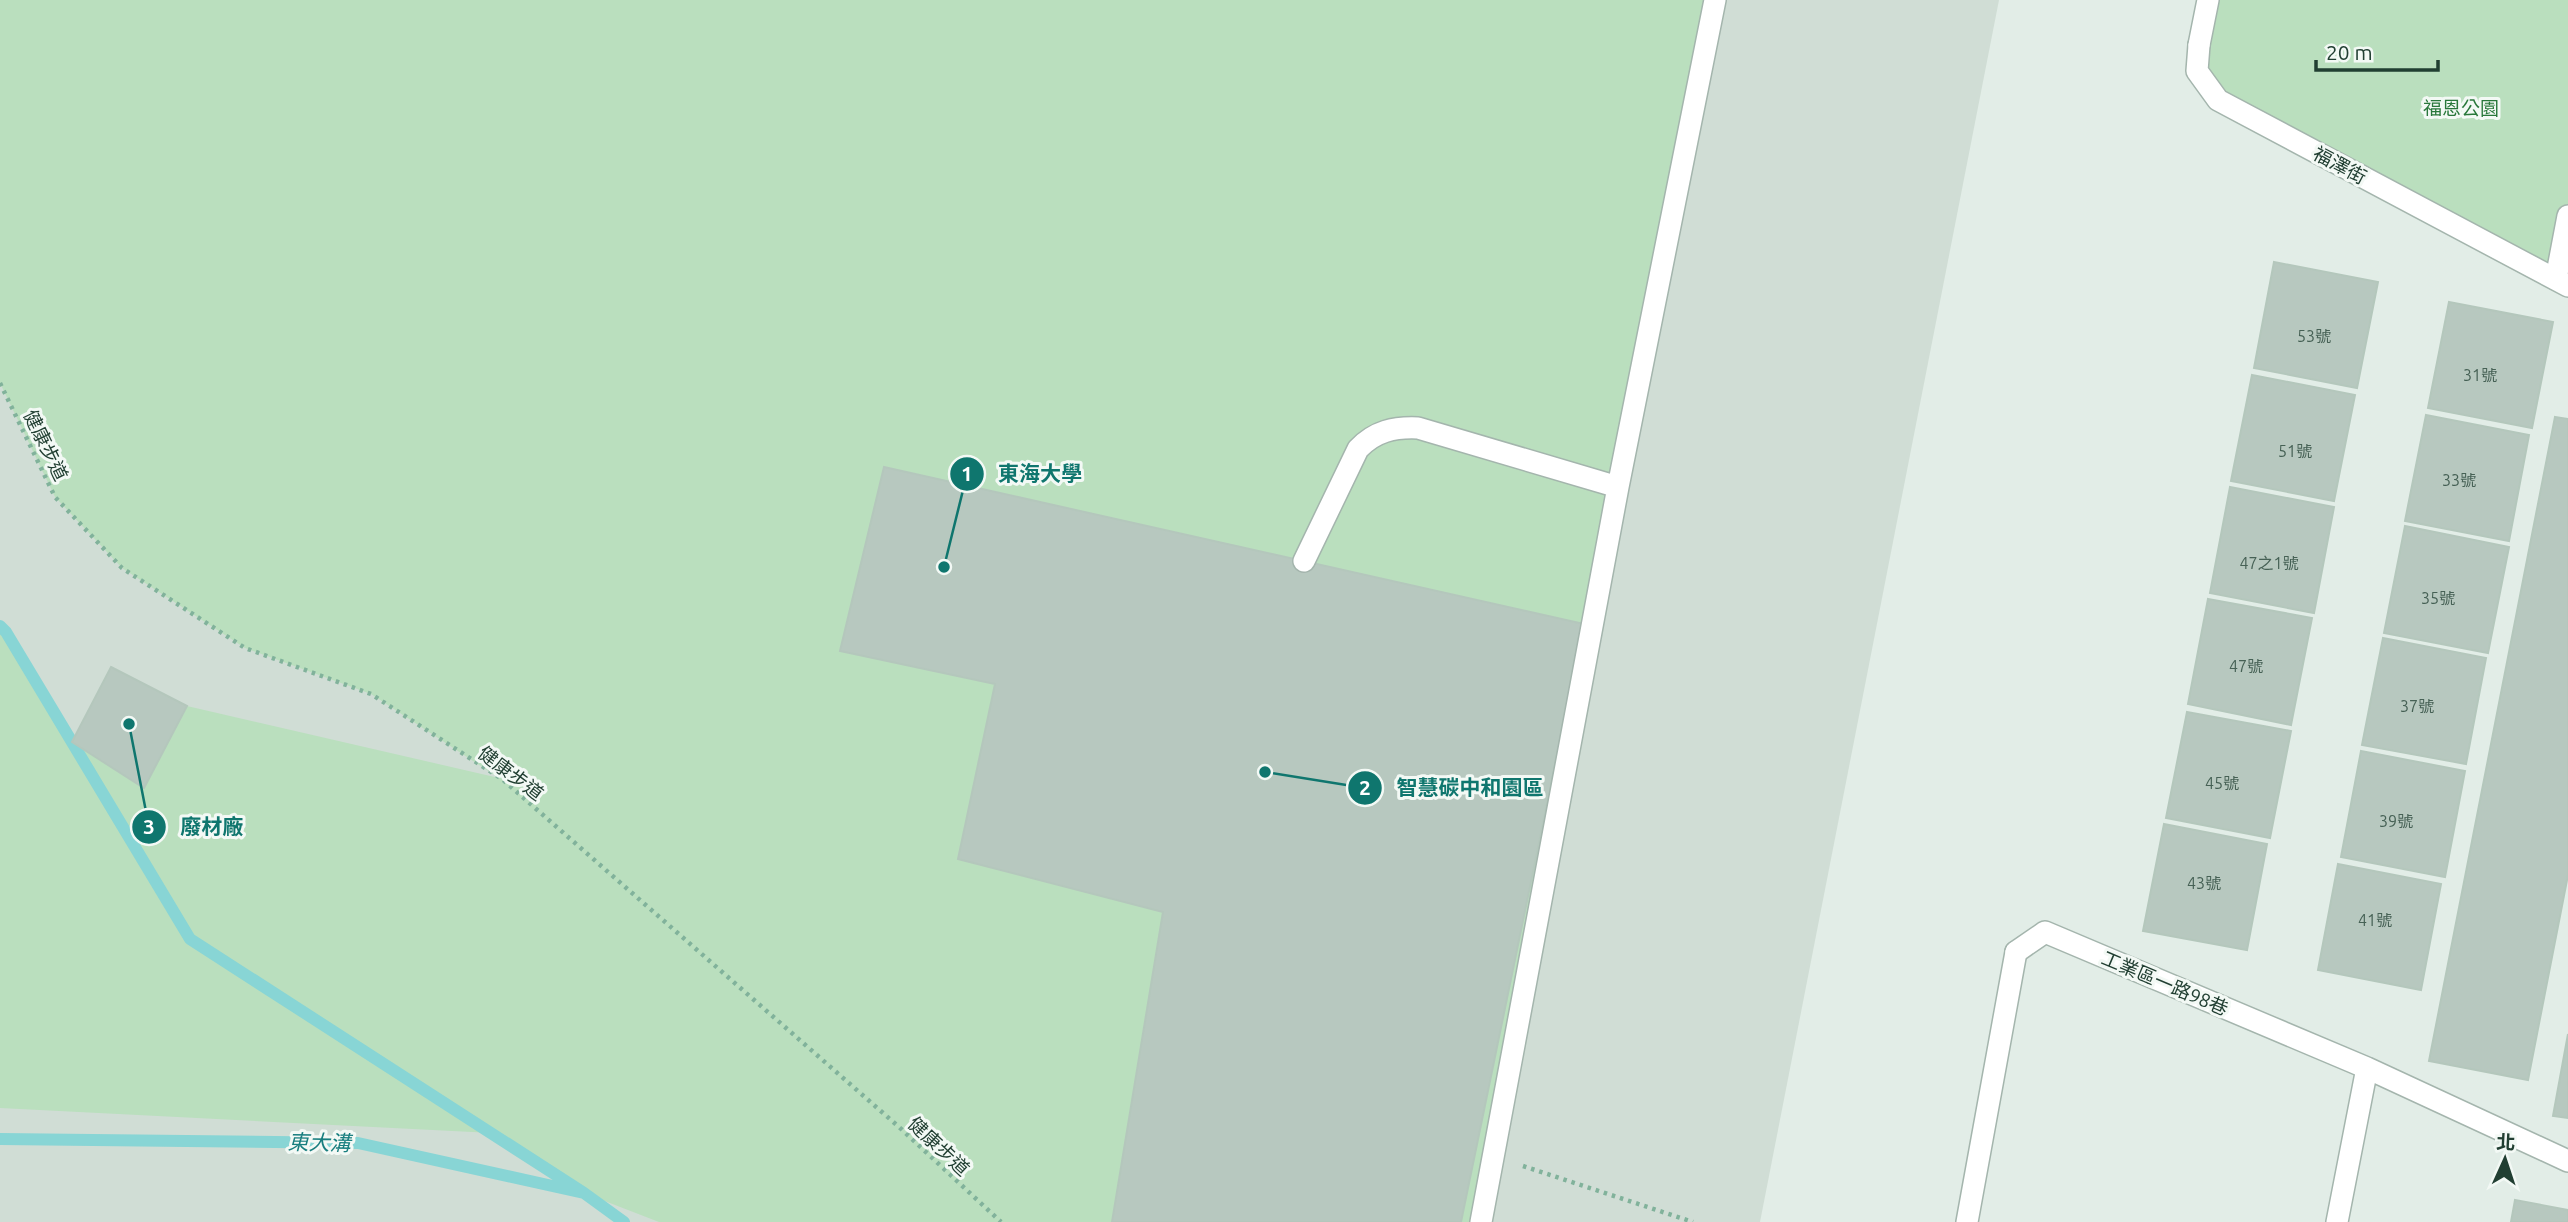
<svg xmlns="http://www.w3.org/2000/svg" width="2568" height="1222" font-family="Ubuntu,'Noto Sans TC',sans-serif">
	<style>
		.built { fill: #d0ddd5 }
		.green { fill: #badfbe }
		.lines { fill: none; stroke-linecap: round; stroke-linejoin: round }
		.stream { stroke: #88d5d5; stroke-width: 12 }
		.building { fill: #b7c8bf; stroke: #b4c7bc; stroke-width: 2 }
		.lane-casing { stroke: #a4b5ad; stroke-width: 24 }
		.street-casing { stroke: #a4b5ad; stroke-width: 24 }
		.path { stroke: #81b29b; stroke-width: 4.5; stroke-dasharray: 3.5 5; stroke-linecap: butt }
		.lane { stroke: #fff; stroke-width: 21 }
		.street { stroke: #fff; stroke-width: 21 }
		.labels { text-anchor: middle; stroke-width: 6; stroke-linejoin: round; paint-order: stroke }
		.number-label { font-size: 16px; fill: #466155 }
		.park-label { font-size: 19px; fill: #29783b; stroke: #f3f9f5 }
		.street-label { font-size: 19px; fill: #213f32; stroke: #f3f9f5 }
		.water-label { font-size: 21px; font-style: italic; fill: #187e7f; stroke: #f3f9f5 }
		.leader { fill: none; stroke: #0f766e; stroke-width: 2.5 }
		.callout-dot { fill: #0f766e; stroke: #f3f9f5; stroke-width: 2.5 }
		.mark-label { font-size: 21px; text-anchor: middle; font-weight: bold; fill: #fff }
		.callout-label { font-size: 21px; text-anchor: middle; font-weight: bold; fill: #0f766e; stroke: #f3f9f5; stroke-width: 6; stroke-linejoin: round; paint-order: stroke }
	</style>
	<rect width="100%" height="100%" fill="#e2ede7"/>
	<path class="built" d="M0,0h1999l-239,1222h-1760z"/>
	<path class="green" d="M0,0h1715l-243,1222h-813l-75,-29 -92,-60 -492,-25v-482l6,6 66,110 72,46 43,-82 312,72 -128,-84 -126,-46 -123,-80 -67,-71 -55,-114z
		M2206,0h362v216l-12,63 -338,-179 -19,-55z"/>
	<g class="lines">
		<path class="stream" d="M0,626l6,6 184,307 394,254
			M0,1139l358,4 226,50 40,29"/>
	</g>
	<path class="building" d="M2274,262l104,20 -21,106 -103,-20z
		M2449,302l104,20 -21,106 -104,-20z
		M2252,375l103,20 -21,106 -103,-20z
		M2426,415l103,20 -20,106 -104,-20z
		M2555,417l13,2v456l-40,205 -99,-19z
		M884,467l700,157 -123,598h-349l51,-310 -205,-53 37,-175 -155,-33z
		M2230,487l104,20 -20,106 -104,-20z
		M2405,526l104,21 -21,106 -104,-20z
		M2208,599l104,19 -21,107 -103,-21z
		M2383,638l103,20 -20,106 -104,-19z
		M111,667l76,39 -43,82 -72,-46z
		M2187,712l104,19 -21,107 -104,-20z
		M2361,751l104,20 -20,106 -104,-20z
		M2164,824l103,20 -20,106 -104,-19z
		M2338,864l103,20 -20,106 -103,-20z
		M2568,1034v84l-15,-2z
		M2515,1200l53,10v12h-57z"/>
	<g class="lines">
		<g class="lane-casing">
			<path id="lane" d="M2199,45l9,-45
				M2556,279l12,-63
				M1967,1222l49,-270"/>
		</g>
		<g class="street-casing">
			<path id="street" d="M2199,45l-2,26 21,29 350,186
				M1304,561l54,-112c17,-18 36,-22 60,-21l200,59
				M2016,952l29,-20 322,136 201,93
				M1481,1222l137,-735 97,-487
				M2337,1222l30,-154"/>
		</g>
		<path class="path" d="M0,383l55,114 67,71 123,80 126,46 131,85 397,348 102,95
			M1523,1166l170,56"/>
		<use href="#lane" class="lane"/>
		<use href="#street" class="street"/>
	</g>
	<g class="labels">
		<g class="number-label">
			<text x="2314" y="342">53號</text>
			<text x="2480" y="381">31號</text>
			<text x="2295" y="457">51號</text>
			<text x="2459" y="486">33號</text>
			<text x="2269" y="569">47之1號</text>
			<text x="2438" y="604">35號</text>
			<text x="2246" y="672">47號</text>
			<text x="2417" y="712">37號</text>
			<text x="2222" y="789">45號</text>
			<text x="2396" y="827">39號</text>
			<text x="2204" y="889">43號</text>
			<text x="2375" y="926">41號</text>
		</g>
		<g class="park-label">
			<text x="2461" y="115">福恩公園</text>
		</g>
		<g class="street-label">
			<text transform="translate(2340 165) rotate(28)" y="7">福澤街</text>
			<text transform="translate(46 445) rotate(64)" y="7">健康步道</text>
			<text transform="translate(511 773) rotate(37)" y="7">健康步道</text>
			<text transform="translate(2165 983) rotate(23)" y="7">工業區一路98巷</text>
			<text transform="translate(939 1146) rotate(43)" y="7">健康步道</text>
		</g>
		<g class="water-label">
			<text transform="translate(319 1143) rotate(1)" y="7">東大溝</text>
		</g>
	</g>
	<path class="leader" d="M944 567L967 474M1265 772L1365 788M129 724L149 827"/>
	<g class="callout-dot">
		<circle cx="944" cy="567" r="7"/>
		<circle cx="1265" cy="772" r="7"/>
		<circle cx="129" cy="724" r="7"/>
		<circle cx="967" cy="474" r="18"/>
		<circle cx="1365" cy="788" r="18"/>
		<circle cx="149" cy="827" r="18"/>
	</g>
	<g class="mark-label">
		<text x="967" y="481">1</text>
		<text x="1365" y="795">2</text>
		<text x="149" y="834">3</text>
	</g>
	<g class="callout-label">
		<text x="1040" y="481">東海大學</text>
		<text x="1470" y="795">智慧碳中和園區</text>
		<text x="212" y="834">廢材廠</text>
	</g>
	<g transform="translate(2505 1159) rotate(3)" stroke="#f3f9f5" stroke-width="5" paint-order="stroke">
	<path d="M0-5L12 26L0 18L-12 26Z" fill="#213f32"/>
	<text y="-10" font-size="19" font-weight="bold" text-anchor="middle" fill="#213f32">北</text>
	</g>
	<path d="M2316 60v10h122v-10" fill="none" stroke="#213f32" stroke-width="3.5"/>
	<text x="2326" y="60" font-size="21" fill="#213f32" stroke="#f3f9f5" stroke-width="5" paint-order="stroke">20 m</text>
</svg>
